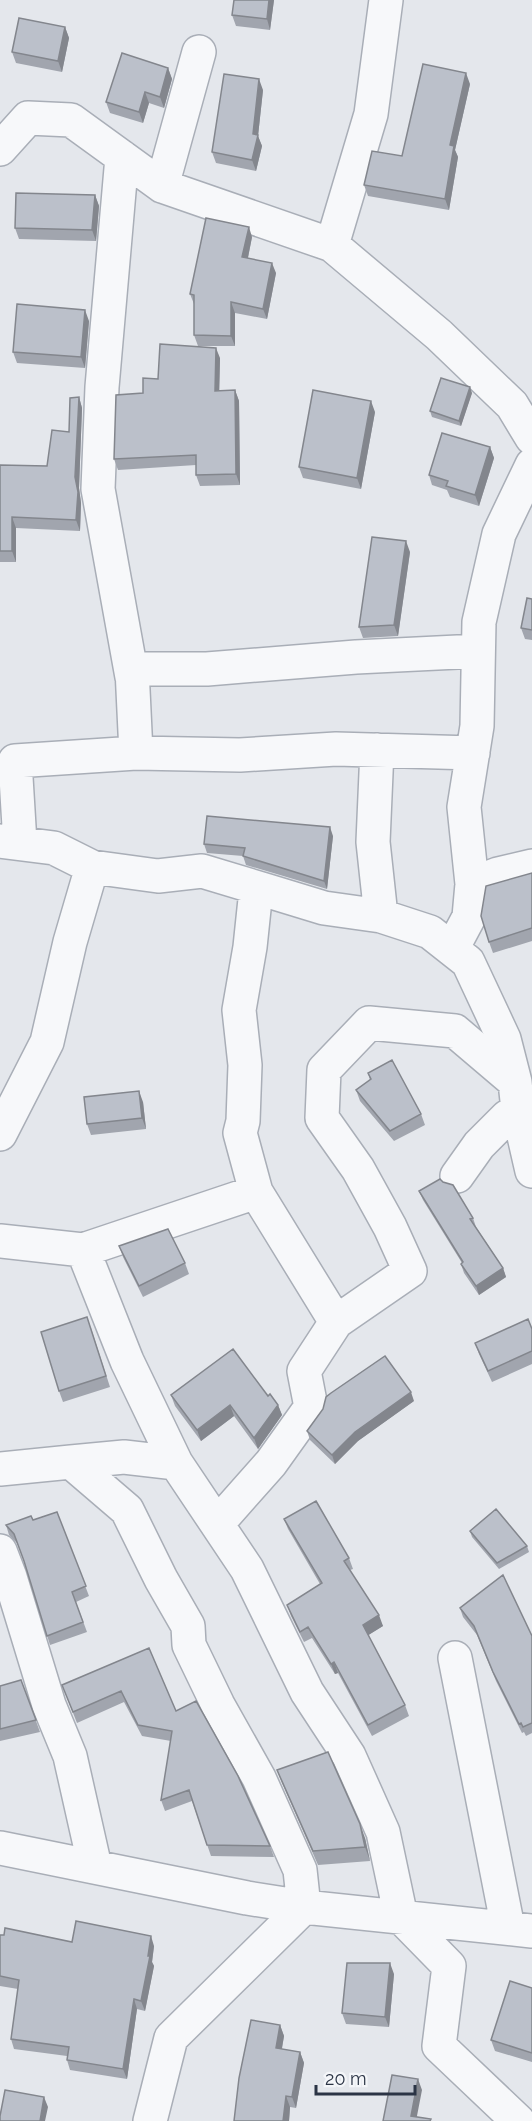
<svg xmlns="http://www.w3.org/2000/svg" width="532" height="2121" font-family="Raleway,sans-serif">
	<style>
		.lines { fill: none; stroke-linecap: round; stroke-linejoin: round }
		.minor-casing { stroke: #a9aeb7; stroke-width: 36 }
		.minor { stroke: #f7f8fa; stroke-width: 33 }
		.wall { fill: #a1a5ae }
		.shaded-wall { fill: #83868d }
		.building { fill: #bbc0ca; stroke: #83868d; stroke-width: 1.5 }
	</style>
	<rect width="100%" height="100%" fill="#e4e7ec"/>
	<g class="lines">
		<g class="minor-casing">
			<path id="minor" d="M0,149l28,-31 43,2 91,66 170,59 107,90 73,70 20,33
				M122,157l-20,230 -4,102 34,188
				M162,186l37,-134
				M332,245l39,-131 15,-114
				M377,750l-4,92 8,74
				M136,753l104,2 96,-6 137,4
				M0,841l54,7 38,19 -22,75 -23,100 -47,92
				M20,843l-5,-82 121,-8 -4,-84h75l149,-12 122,-6
				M92,867l66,9 44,-5 63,19
				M472,884l-8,-77 13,-81 2,-104 20,-88 33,-69
				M452,949l17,-32 3,-33 26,-10 34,-8
				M457,1176l22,-31 28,-28 25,-15
				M256,1192l-16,-59 3,-12 2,-56 -6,-55 11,-63 6,-57h9l59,18 57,8 49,16 38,30 36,77 11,43
				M0,1241l83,9
				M0,1469l71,-7
				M217,1524l54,-61 40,-56 -7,-36 32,-49
				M0,1551l10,26 39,128 21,51 25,111
				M455,1658l53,270
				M0,1848l247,50 57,9 228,24
				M150,2121l21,-83 133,-131 -4,-37 -41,-92 -41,-73 -29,-60 -1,-19 -27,-47 -34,-69 -56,-48 53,-5 52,6
				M518,2121l-79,-75 10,-80 -48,-49 -18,-85 -34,-76 -42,-64 -60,-123 -71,-106 -49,-102 -44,-111 173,-58 80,130 74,-51 -20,-44 -32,-58 -36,-51 2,-48 45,-47 86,8 60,51 3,28 14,61"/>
		</g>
		<use href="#minor" class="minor"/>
	</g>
	<path class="wall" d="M234,0h40l-4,30 -34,-4 -4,-11z
		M65,27l4,11 -7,34 -46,-9 -4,-11z
		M168,68l4,11 -8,29 -15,-5 -6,20 -33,-10 -4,-11z
		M470,84l-15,66 3,7 -9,53 -81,-14 -4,-11 38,-29z
		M263,90l-5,46 4,10 -6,25 -40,-8 -4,-11z
		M95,195l4,11 -3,35 -77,-2 -4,-11z
		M252,237l-4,21 28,15 -9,46 -32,-6v33h-37l-4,-11v-31l-4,-10z
		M89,321l-4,47 -68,-5 -4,-11z
		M220,358l-1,33 16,-1 4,11 1,84 -40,1 -4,-11v-10l-78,5 -4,-11 44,-80z
		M472,393l-11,33 -29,-9 -2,-6z
		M79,397l3,11 -3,80 2,15 -1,28 -64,-3v34h-16v-97l47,1 22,-34z
		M375,412l-14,77 -58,-11 -4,-11z
		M490,447l4,11 -15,48 -29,-9 -3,-7 -15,-5 -3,-10z
		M410,552l-12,84 -35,2 -4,-11z
		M532,599v41l-7,-1 -4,-11z
		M333,836l-6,53 -81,-24 -3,-9 -36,-3 -3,-9z
		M532,873v68l-39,12 -4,-11z
		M368,1073l53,41 4,11 -31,16 -34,-40 -4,-11 14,-10z
		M143,1102l3,27 -55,6 -4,-11z
		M419,1191l54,27 3,9 27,41 3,9 -27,18 -15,-22 -3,-9 1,-1 -39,-63z
		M119,1246l66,17 4,11 -46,23 -20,-40z
		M91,1328l19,59 -47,15 -4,-11z
		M532,1329v35l-40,18 -13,-28 -4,-11z
		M171,1395l97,1 10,9 4,10 -24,34 -24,-33 -33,25 -26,-35z
		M414,1401l-56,40 -23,23 -25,-24 -3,-9z
		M57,1512l32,84 -13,6 11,30 -37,13 -25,-82 -7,-19 -9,-9 -3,-10 27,-5z
		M284,1519l65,39 4,11 -3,1 33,56 -15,9 37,70 4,11 -37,20 -34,-63 -3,1 -23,-36 -8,4 -13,-26 -4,-11 33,-21 -32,-55z
		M470,1531l57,15 2,6 -30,17 -27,-32z
		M460,1608l72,28v97l-6,3 -2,-4 -2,1 -26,-52 -19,-46 -14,-18z
		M149,1648l27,63 94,135 4,11 -63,-1 -19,-55 -27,10 -4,-11 10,-59 -29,-5 -18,-34 -47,21 -15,-38z
		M21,1680l19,52 -40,9v-55z
		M277,1770l88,68 5,23 -52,4 -36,-82z
		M0,1935l72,7 82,4 -2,16 2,4 -9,45 -8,-2 -10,70 -57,-9 -3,-10v-4l-53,-7 -3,-10 7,-50 -18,-3z
		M394,1974l-5,53 -43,-3 -4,-11z
		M532,1988v74l-37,-11 -4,-11z
		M280,2025l4,11 -2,13 18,3 4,11 -8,45 -6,-1 -1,14h-55z"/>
	<path class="shaded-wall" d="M269,0h5l-4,30 -3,-11z
		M65,27l4,11 -7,34 -4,-11z
		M168,68l4,11 -8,29 -4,-11z
		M466,73l4,11 -15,66 3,7 -9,53 -4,-11 5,-54z
		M259,79l4,11 -5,46 4,10 -6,25 -4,-11 1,-26z
		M145,92l4,11 -6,20 -4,-11z
		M95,195l4,11 -3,35 -4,-11z
		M249,227l3,10 -6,30 -4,-10z
		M272,263l4,10 -9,46 -4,-10z
		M231,302l4,11v33l-4,-10z
		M85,310l4,11 -4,47 -4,-11z
		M216,348l4,10 -1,44 -4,-11z
		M470,387l2,6 -11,33 -2,-5z
		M235,390l4,11 1,84 -4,-11z
		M79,397l3,11 -3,80 2,15 -1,28 -4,-11 -1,-43z
		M371,401l4,11 -14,77 -4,-11z
		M490,447l4,11 -15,48 -4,-11z
		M12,517l4,11v34l-4,-11z
		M406,541l4,11 -12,84 -4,-11z
		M330,827l3,9 -6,53 -3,-8z
		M139,1091l4,11 3,27 -4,-11z
		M503,1268l3,9 -27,18 -3,-9z
		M411,1392l3,9 -56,40 -23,23 -3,-9 23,-23z
		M230,1405l4,11 -33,25 -4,-11z
		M278,1405l4,10 -24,34 -4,-11z
		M379,1615l4,11 -16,10 -4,-11z
		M334,1662l4,11 -3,1 -4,-10z
		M360,1824l5,14 5,23 -5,-14z
		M151,1936l3,10 -2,16 2,4 -9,45 -4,-10z
		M390,1963l4,11 -5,53 -4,-10z
		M134,1999l3,10 -10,70 -4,-10z
		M280,2025l4,11 -4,22 -4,-10z
		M300,2052l4,11 -8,45 -4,-11z
		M418,2079l4,11 -6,31 -5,-5z
		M286,2096l4,11 -1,14h-6z
		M44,2097l4,10 -3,14h-5z"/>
	<path class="building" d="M234,0h35l-2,19 -35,-4z
		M19,18l46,9 -7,34 -46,-9z
		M122,53l46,15 -8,29 -15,-5 -6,20 -33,-10z
		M423,64l43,9 -16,72 4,1 -9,53 -81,-14 8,-34 30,5z
		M224,74l35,5 -6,55 5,1 -6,25 -40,-8z
		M16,193l79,2 -3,35 -77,-2z
		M206,218l43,9 -7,30 30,6 -9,46 -32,-7v34l-37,-1v-40l-4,-1z
		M17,304l68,6 -4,47 -68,-5z
		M160,344l56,4 -1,43 20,-1 1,84 -40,1v-20l-82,4 2,-64 27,-2v-15l15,1z
		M441,378l29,9 -11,34 -29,-10z
		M313,390l58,11 -14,77 -58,-11z
		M79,397l-4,80 3,15 -2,28 -64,-3v34h-12v-86l47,1 5,-36 17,2 1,-34z
		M442,433l48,14 -15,48 -29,-9 2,-5 -19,-6z
		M372,537l34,4 -12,84 -35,2z
		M527,598l5,1v31l-11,-2z
		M207,816l123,11 -6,54 -81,-25 2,-8 -41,-4z
		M532,873v55l-43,14 -8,-26 5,-30z
		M392,1060l29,54 -31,17 -34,-41 15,-11 -3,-6z
		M139,1091l3,27 -55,6 -3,-27z
		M440,1179l3,3 10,3 20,33 -3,1 33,49 -27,18 -15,-22 2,-2 -44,-71z
		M168,1229l17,34 -46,23 -20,-40z
		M87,1317l19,59 -47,15 -18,-59z
		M528,1319l4,10v22l-44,20 -13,-28z
		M233,1349l35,47 2,-2 8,11 -24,33 -24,-33 -33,25 -26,-35z
		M385,1356l26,36 -56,40 -23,23 -25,-24 16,-22 3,-12 5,-4z
		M316,1501l33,57 -5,3 35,54 -16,10 42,80 -37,20 -34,-63 -3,2 -23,-37 -8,5 -13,-27 35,-22 -38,-64z
		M496,1509l31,37 -30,17 -27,-32z
		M57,1512l29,74 -14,6 11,30 -36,14 -23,-75 -10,-27 -8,-9 25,-9 2,4z
		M503,1575l29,61v87l-9,4 -2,-4 -2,1 -26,-52 -19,-46 -14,-18z
		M149,1648l27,63 20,-10 42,75 32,70 -63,-1 -18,-55 -28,10 11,-69 -34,-6 -17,-34 -48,21 -11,-27z
		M21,1680l15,40 -36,9v-43z
		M328,1752l32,72 5,23 -52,4 -36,-81z
		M76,1921l75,15 -3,20h2l-9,45 -7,-2 -11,70 -56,-9 2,-13 -58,-8 8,-59 -19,-4v-41h4l1,-7 67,14z
		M347,1963h43l-5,54 -43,-4z
		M510,1981l22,7v65l-41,-13z
		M251,2020l29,5 -4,23 24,4 -8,45 -6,-1 -3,25h-49l5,-43z
		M392,2075l26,4 -7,37 20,3 -1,2h-47z
		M5,2090l39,7 -4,24h-40v-5z"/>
	<path d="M316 2085v9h99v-9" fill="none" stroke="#2b3445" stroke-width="3"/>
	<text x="325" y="2085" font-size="18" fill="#2b3445" stroke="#f4f6f9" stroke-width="4.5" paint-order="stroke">20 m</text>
</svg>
